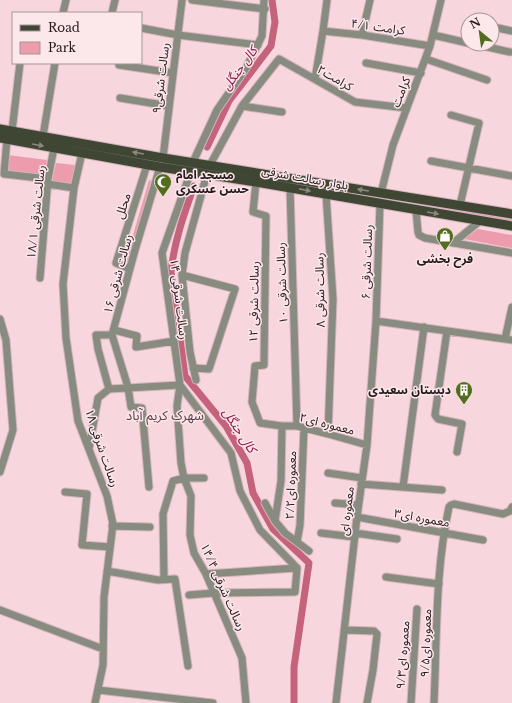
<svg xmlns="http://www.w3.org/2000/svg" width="512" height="703" font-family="'Libre Baskerville','Noto Sans Arabic',serif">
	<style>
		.green { fill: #ed9cae }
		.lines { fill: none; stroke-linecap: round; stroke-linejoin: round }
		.canal { stroke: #c5627c; stroke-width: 7 }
		.minor-casing { stroke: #d2b4ba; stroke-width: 9 }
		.major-casing { stroke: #d2b4ba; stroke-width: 11 }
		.minor { stroke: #878b80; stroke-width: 7 }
		.major { stroke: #3f4734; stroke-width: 9 }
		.oneway { fill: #8b877d }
		.labels { text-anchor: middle; stroke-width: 3; stroke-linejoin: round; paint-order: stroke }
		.street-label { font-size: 12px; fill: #25191b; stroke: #fce7eb }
		.poi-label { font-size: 12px; font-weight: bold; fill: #25191b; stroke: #fce7eb; text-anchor: start }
		.water-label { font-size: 13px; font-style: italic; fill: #8f1344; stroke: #fce7eb }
		.neighbourhood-label { font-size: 13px; fill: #5a3f45; stroke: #fce7eb }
	</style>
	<rect width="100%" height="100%" fill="#f8d6dd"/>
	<path class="green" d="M8,155l39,5 -2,16 -38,-5z
		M56,163l19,2 -4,19 -19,-2z
		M149,180l2,1 -24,86 -3,-1z
		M412,202l100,17v3l-100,-17z
		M478,229l34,6v13l-48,-9z"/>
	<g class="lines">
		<path class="canal" d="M207,147l22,-46 42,-55 4,-24 -3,-22
			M194,186c-10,28 -20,56 -23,86l14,104 41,50 21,37 6,30 20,36 36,34 -15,104v36"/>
		<g class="minor-casing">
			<path id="minor" d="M192,0l73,9
				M63,13l3,-13
				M112,13l3,-13
				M141,28l37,7 80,10
				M498,28l14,3
				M323,31l39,4 68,11
				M362,35l8,-35
				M433,35l35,8
				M474,44l36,8
				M426,59l61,21
				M366,63l55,10
				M119,65l54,8
				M315,79l8,-48 4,-31
				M120,98l49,8
				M242,106l40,6
				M451,115l28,8 -19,82
				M12,131l8,-68
				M43,136l12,-73
				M7,139l-3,35 44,5
				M82,153l-8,35 -11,96 3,54 12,83 29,75 6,28 -9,73 -1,68 -8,38
				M163,158l19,-158
				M431,161l81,15
				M193,162l24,-52 29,-42 16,-32 2,-36
				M210,165l32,-59 37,-47 76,43 51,6
				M191,171l-29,82 18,132 -3,21 4,57 3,15 7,18 -1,39 4,18 12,21 36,84 4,45
				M256,182l-3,30 13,4 -2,149 -9,1 -3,36 8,21 22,3h15l31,8 39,11
				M48,184l26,4
				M290,188l7,238
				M381,193l12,-48 37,-99 11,-46
				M326,194l7,105 -5,135
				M416,210l2,22 1,3 6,3 87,15
				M453,243l27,-22
				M130,269l-14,-6 31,-98
				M182,275l53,14 -26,80 -16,-1
				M40,278l8,-99 6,-31
				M0,319l6,21 7,90 -13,42
				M376,321l136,19
				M114,330l23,6 -1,11 38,-6
				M447,331l-12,84 3,4 24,5 -5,28
				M112,335h-16l2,14 11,40 71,-4
				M505,339l7,-32
				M196,380l-6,-28 -8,-77 3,-22 22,-79
				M180,385l51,68 9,38 20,39 37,38 -2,24 -81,1 -25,2
				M89,449l9,-51 11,-9
				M328,473l34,5
				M361,484l81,6
				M149,487l-7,-79 -11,-1 -3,-20 -16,-52 23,-85 25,-83
				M403,487l21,-160
				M65,492l22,2 -5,51 28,2
				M265,503l10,18 10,12 24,18
				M335,503l23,2
				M357,517l126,23
				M275,521l6,-40 1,-55
				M112,526l38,1
				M321,533l33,4
				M355,533l42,6
				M297,542l3,-17 4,-97
				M107,571l51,9 17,-1 13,87
				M206,574l91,-6
				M386,577l53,7
				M164,579l-1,-65 10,-33 11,-3h20
				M0,610l103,39
				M344,630l30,1 3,3 -4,36 -6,33
				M98,690l115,13
				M336,703l21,-186 10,-72 9,-124 4,-117
				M411,703l6,-94
				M434,703c3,-65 1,-132 15,-196l2,-2 3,-1 49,10 7,-3 2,-4"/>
		</g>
		<g class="major-casing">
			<path id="major" d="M0,129l163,29 349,56
				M0,138l160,29 96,15 256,44"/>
		</g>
		<use href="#minor" class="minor"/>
		<use href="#major" class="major"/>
	</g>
	<defs><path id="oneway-solid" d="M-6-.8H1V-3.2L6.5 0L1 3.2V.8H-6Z"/></defs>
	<g class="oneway">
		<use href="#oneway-solid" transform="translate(38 145) rotate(10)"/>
		<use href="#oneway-solid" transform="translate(138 153) rotate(-170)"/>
		<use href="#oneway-solid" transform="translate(305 190) rotate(11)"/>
		<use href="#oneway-solid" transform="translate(363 190) rotate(-171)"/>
		<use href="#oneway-solid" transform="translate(433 213) rotate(10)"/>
	</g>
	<defs>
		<g id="mosque-pin" transform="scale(0.9)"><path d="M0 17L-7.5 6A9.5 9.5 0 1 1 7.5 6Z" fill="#536c1e" stroke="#fce7eb"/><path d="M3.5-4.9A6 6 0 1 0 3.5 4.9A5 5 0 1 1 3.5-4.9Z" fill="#fff"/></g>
		<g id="shop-pin" transform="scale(0.9)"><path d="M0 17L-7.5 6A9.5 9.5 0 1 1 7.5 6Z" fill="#536c1e" stroke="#fce7eb"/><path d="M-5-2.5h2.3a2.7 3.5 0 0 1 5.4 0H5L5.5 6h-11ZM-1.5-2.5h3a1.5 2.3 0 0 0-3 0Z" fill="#fff"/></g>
		<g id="building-pin" transform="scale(0.9)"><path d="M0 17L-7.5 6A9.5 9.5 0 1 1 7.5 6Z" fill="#536c1e" stroke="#fce7eb"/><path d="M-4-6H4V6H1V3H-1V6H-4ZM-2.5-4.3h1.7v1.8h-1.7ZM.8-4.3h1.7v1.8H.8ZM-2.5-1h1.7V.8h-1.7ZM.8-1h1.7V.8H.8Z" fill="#fff"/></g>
	</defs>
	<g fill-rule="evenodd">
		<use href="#mosque-pin" x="163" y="182"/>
		<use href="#shop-pin" x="445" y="236"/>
		<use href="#building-pin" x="464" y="390"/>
	</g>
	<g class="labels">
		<g class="street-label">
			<text transform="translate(378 27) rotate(8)" y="4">کرامت ۴/۱</text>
			<text transform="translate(161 78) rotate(-83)" y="4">رسالت شرقی۹</text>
			<text transform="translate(335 78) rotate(30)" y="4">کرامت۲</text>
			<text transform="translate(401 92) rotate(-68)" y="4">کرامت</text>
			<text transform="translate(305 178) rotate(10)" y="4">بلوار رسالت شرقی</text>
			<text transform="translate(123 206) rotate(-72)" y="4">محلل</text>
			<text transform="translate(36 212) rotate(-84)" y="4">رسالت شرقی ۱۸/۱</text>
			<text transform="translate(367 262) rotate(-88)" y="4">رسالت شرقی ۶</text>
			<text transform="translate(118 274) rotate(-75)" y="4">رسالت شرقی ۱۶</text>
			<text transform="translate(282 283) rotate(-92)" y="4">رسالت شرقی ۱۰</text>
			<text transform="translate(320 290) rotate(-91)" y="4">رسالت شرقی ۸</text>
			<text transform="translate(179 299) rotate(83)" y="4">رسالت شرقی ۱۴</text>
			<text transform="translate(254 302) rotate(-89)" y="4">رسالت شرقی ۱۲</text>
			<text transform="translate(327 424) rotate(14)" y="4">معموره ای۲</text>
			<text transform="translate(102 448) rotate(71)" y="4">رسالت شرقی ۱۸</text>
			<text transform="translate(291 485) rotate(-88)" y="4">معموره ای۲/۲</text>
			<text transform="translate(347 511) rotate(-83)" y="4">معموره ای</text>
			<text transform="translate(422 518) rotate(10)" y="4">معموره ای۳</text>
			<text transform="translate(223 587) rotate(66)" y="4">رسالت شرقی ۱۴/۴</text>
			<text transform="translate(426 643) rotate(-88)" y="4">معموره ای۹/۵</text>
			<text transform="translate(403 655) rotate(-86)" y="4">معموره ای۹/۳</text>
		</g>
		<g class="poi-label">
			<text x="176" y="179">مسجد امام<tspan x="176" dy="14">حسن عسکری</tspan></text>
			<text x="445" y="263" text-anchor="middle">فرح بخشی</text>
			<text x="451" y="394" text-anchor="end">دبستان سعیدی</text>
		</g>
		<g class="water-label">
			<text transform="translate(239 68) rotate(-53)" y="5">کال جنگل</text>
			<text transform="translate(240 430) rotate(57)" y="5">کال جنگل</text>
		</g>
		<g class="neighbourhood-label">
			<text x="165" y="420">شهرک کریم آباد</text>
		</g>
	</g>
	<rect x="12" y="12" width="130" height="52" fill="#fce7eb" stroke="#a69598"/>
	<rect x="20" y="25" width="20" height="6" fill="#3f4734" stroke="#a69598"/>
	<text x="48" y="32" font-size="12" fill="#25191b">Road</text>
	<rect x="20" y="42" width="20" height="12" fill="#ed9cae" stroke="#a69598"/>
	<text x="48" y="52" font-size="12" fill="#25191b">Park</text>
	<g transform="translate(480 32) rotate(331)"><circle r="19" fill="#fce7eb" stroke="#a69598"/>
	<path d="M0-3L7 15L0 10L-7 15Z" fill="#536c1e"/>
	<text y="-6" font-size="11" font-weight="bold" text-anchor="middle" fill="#25191b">N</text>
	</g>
</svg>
